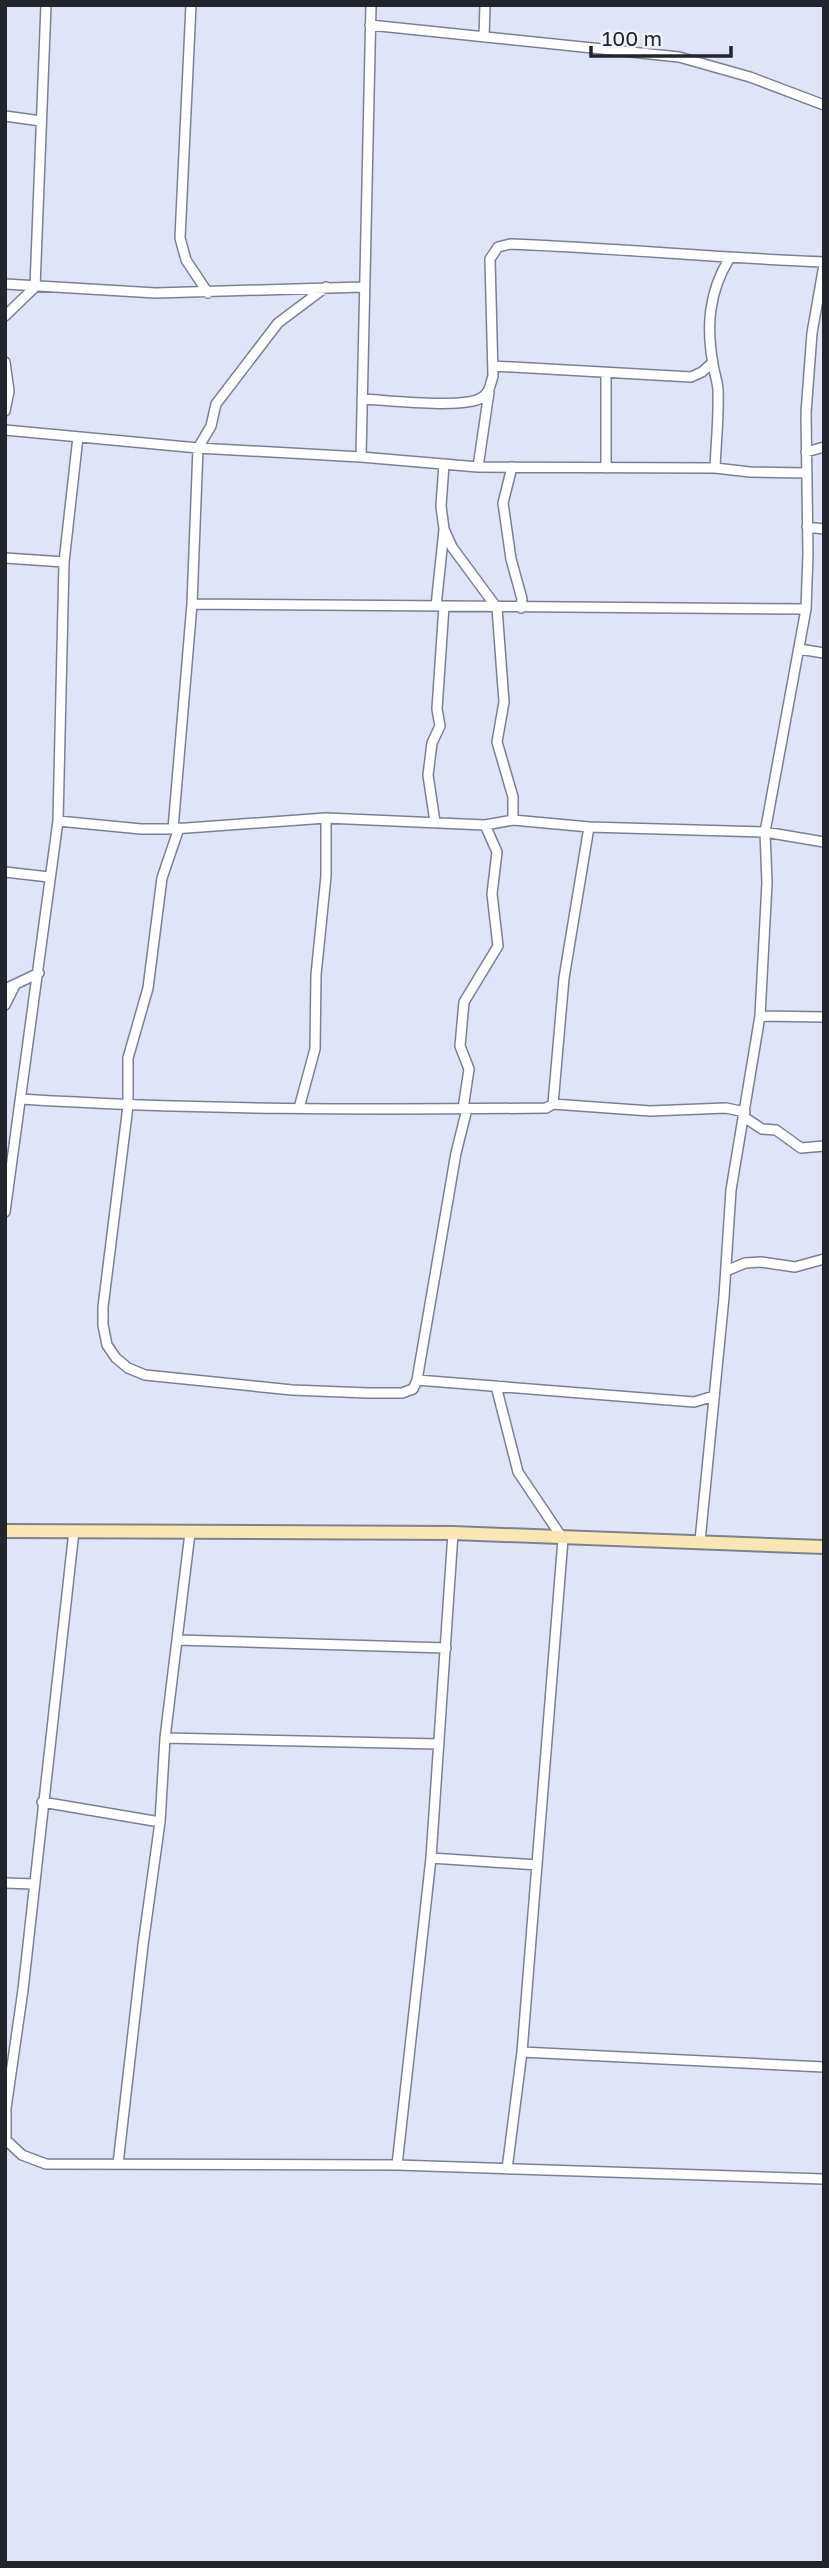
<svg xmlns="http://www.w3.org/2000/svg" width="829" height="2568" font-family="'Golos Text',sans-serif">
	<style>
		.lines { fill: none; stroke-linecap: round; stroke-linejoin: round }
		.street-casing { stroke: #7c8192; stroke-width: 12 }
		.secondary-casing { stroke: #7c8192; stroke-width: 16 }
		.street { stroke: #fff; stroke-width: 9 }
		.secondary { stroke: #f9e7b3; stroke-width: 12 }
	</style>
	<rect width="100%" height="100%" fill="#dfe4f7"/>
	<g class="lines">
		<g class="street-casing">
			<path id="street" d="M191,5l-11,233 6,22 22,33
				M370,25l309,32 71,20 74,28
				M484,37l1,-32
				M5,116l36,5
				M5,284l151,9 207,-6
				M5,316l30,-29 11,-282
				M5,362l4,29 -4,20
				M493,366l198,11 11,-5 10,-9
				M606,373v95
				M362,399c24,1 102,10 119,-1 9,-5 9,-13 12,-22l-3,-117 8,-12 12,-3c105,4 209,14 314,18
				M5,430l193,18 163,9 117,10 237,1 35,4 56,1
				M806,452l18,-5
				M361,457l10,-452
				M444,464l-3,42 3,23 8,18 45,61 7,94 -7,40 16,55v23
				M478,467l11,-75
				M512,467l-9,36 8,56 11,40 -1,9
				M715,468c1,-26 4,-51 3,-77 0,-9 -4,-18 -5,-27 -7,-38 -4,-72 16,-105
				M807,527l17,2
				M5,558l59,4
				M192,604l614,5
				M436,606l8,-76
				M799,649l25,4
				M58,821l83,8h32l153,-11 159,7 28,-5 76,7 176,5 59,10
				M435,822l-7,-47 4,-32 8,-17 -3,-17 7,-103
				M179,828l-17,50 -14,110 -20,70v48l-25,201v18l4,20 9,13 12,10 17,7 147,15 76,3h34l11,-4 4,-9 39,-227 11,-44
				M173,829l19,-225 6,-156 13,-22 5,-22 62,-81 48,-36
				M5,872l44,5
				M5,989l34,-16
				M5,1005l10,-20
				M760,1016l64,1
				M21,1099c174,11 350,11 525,9l7,-4 97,7 76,-3 19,4
				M553,1104l11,-126 25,-151
				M299,1108l16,-59 1,-74 10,-99v-58
				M463,1109l6,-40 -9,-23 4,-44 34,-56 -6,-52 5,-42 -12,-27
				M744,1117l18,12 14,1 25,18 23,-2
				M5,1212l53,-391 6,-259 14,-125
				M726,1271l19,-8 16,-1 34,5 29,-8
				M417,1380l277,22 20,-6
				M496,1386l22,86 45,67 -41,513 -15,117
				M74,1531l-51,459 -17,118v32l16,15 24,9 351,1 427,14
				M700,1541l24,-244 7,-107 29,-174 7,-133 -2,-51 41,-223 2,-55 -2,-141 6,-80 12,-68
				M177,1640l269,8
				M165,1738l274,6
				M42,1802l118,20
				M431,1858l106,7
				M5,1883l29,1
				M522,2052l302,15
				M118,2164l25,-219 17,-123 5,-84 25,-205
				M397,2165l34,-307 22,-325"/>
		</g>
		<g class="secondary-casing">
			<path id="secondary" d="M5,1531l448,2 371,14"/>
		</g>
		<use href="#street" class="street"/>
		<use href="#secondary" class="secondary"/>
	</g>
	<rect width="829" height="2568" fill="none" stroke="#23252c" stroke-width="14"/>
	<path d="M591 46v10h140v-10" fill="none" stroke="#23252c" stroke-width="3.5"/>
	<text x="602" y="46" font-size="21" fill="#23252c" stroke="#eff2fd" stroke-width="5" paint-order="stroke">100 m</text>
</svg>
